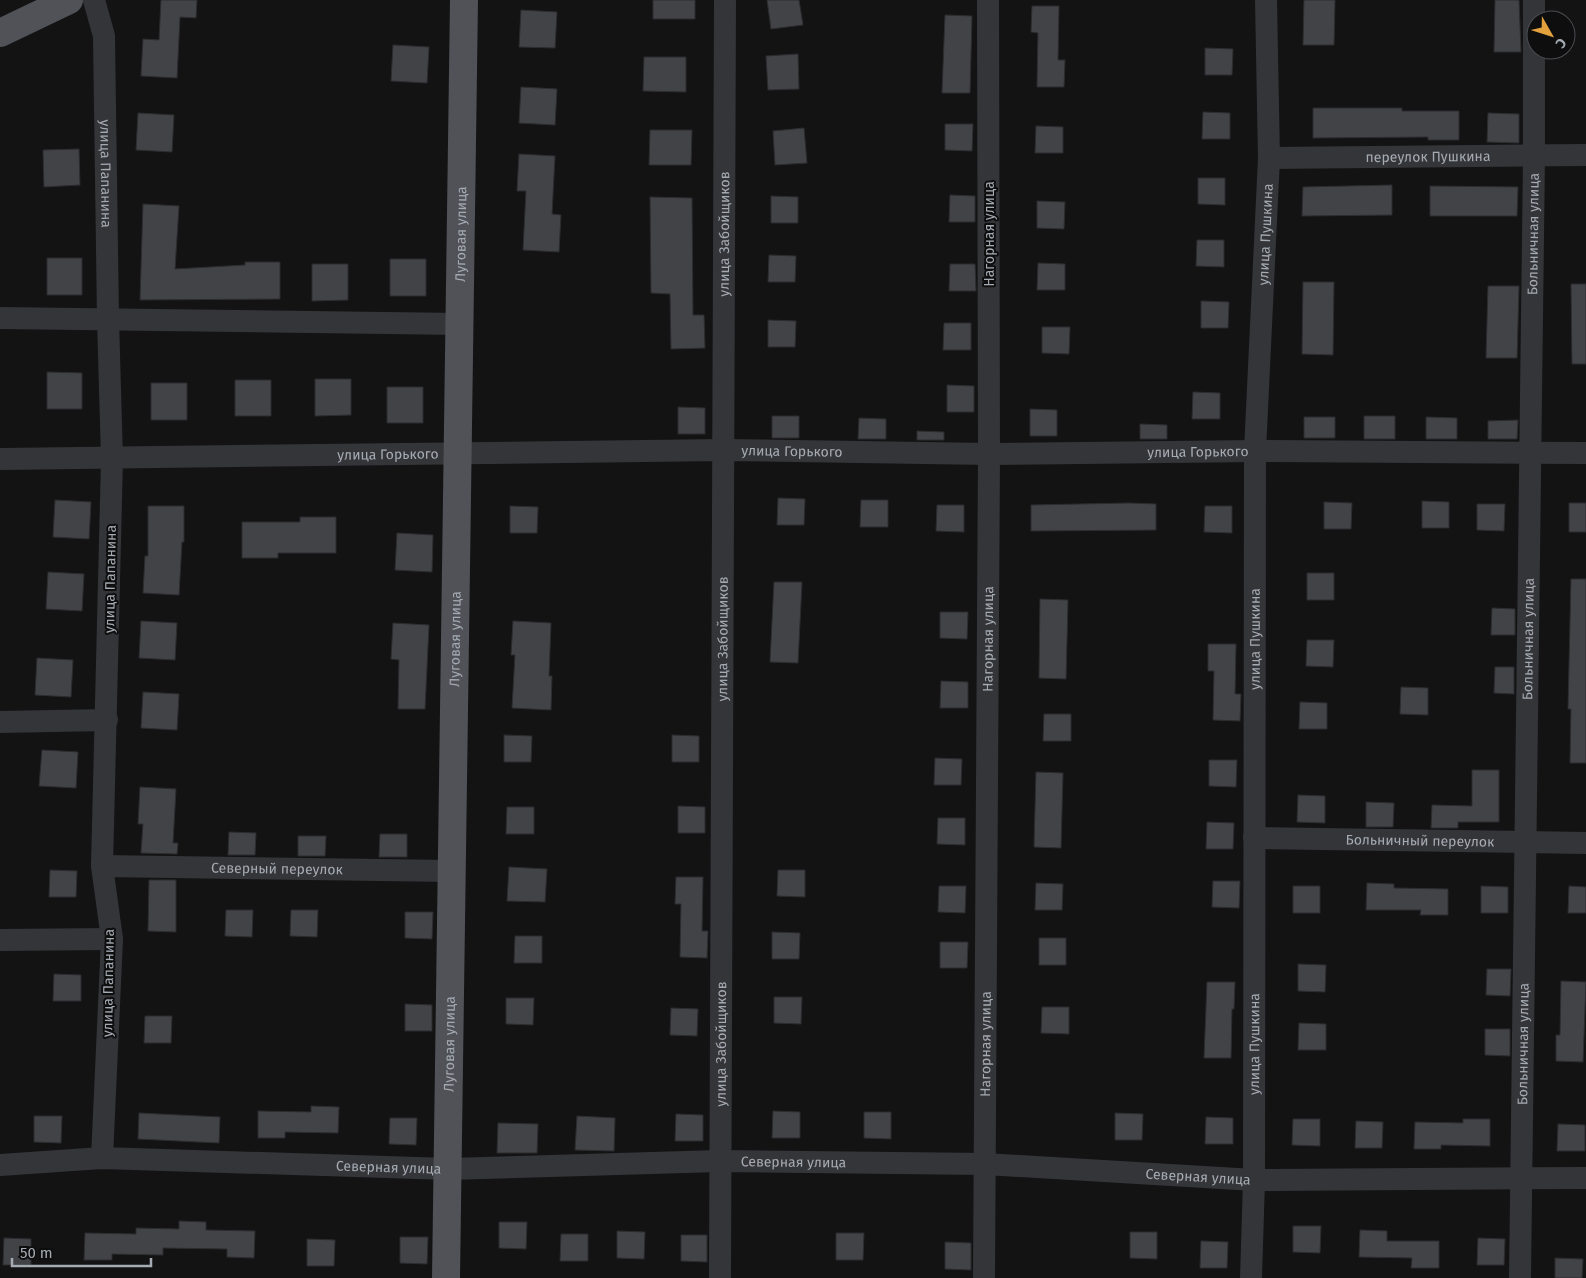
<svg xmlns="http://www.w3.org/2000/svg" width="1586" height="1278" font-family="'Fira Sans',sans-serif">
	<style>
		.building { fill: #424347; stroke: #2d2d30 }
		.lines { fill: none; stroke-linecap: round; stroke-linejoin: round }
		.minor { stroke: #343539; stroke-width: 22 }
		.major { stroke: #505258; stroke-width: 28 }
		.labels { text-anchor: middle; stroke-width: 4; stroke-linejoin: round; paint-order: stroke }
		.street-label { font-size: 14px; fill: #a5abb3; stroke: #0e0e0f }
	</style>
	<rect width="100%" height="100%" fill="#131314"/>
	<path class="building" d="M161,0h36l-1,18 -16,-1 -3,61 -36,-2 2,-37 16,1z
		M653,0h42v19h-42z
		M767,0h32l4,25 -32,4z
		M1304,0h31l-1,45h-31z
		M1495,0h24l2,52h-27z
		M1032,6h27l-1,54h7l-1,27h-27l1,-54 -7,-1z
		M521,10l36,2 -2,36 -36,-1z
		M945,15l27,1 -2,77h-28z
		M393,45l36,2 -2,36 -36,-2z
		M1205,48l28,1 -1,26h-27z
		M798,54l1,35 -31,1 -2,-34z
		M644,57h42v35l-43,-1z
		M521,87l36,2 -2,36 -36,-2z
		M1313,108h89v3h57v29h-31v-3l-115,1z
		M1203,112l27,1v26h-28z
		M138,113l36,2 -2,37 -36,-2z
		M1488,113l31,1v29l-32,-1z
		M945,124h28l-1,27 -27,-1z
		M1036,126l27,1v26h-28z
		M804,128l3,35 -32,2 -2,-34z
		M650,130h42l-1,35h-42z
		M79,149l1,36 -36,2 -1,-37z
		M519,154l36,2 -3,58 9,1 -2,37 -36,-2 3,-59h-9z
		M1198,178h27v27l-27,-1z
		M1392,185v30l-90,1 1,-29z
		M1430,186l88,1 -1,29h-87z
		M950,195l25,1v26h-26z
		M771,196l27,1v26h-27z
		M650,197l42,1 1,117h11l1,33 -34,1 -1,-55 -19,-1z
		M1037,201l28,1 -1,27 -27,-1z
		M143,204l36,2 -4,63 70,-4v-3h35v37l-140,1z
		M1197,240h27v27l-28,-1z
		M769,255l27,1 -1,26h-27z
		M47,258h35v37h-35z
		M390,259h36v37h-36z
		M1038,263l27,1v26h-28z
		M312,264h36v36l-36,1z
		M950,264h25l1,27h-27z
		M1303,282h31l-1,73 -31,-1z
		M1571,284h15v80h-14z
		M1488,286h31l-2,72h-31z
		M1201,301l28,1 -1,26h-27z
		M768,320l28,1 -1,26h-27z
		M944,323h27v27h-28z
		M1042,327h28l-1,27 -27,-1z
		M47,372l35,1v36h-35z
		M315,379h36v36l-36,1z
		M235,380h36v36h-36z
		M151,383h36v37h-36z
		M947,385l27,1v26h-27z
		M387,387h36v36h-36z
		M1193,392l27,1v26h-28z
		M678,407l27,1v26h-27z
		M1030,409l27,1v26h-27z
		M772,416h27v22h-27z
		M1364,416h31v23h-31z
		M1304,417h31v21h-31z
		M1426,417l31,1v21h-31z
		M859,418l27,1v20h-28z
		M1518,420l-1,19h-29v-18z
		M1140,424l27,1v14h-27z
		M917,431l27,1v8h-27z
		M778,498l27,1 -1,26h-27z
		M55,500l36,2 -2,37 -36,-2z
		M861,500h27v27h-28z
		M1422,501l27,1v26h-27z
		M1324,502l28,1 -1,26h-27z
		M1129,503l27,1v26l-125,1v-26z
		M1569,503h17v29h-17z
		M1477,504h28l-1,27 -27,-1z
		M937,505h27v27l-28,-1z
		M148,506h36v36h-2l-3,53 -36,-2 2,-37h3z
		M510,506l28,1 -1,26h-27z
		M1205,506h27v27l-28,-1z
		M300,517h36v36h-58v5h-36v-36h58z
		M397,533l36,2 -1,37 -37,-2z
		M48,572l36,2 -2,37 -36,-2z
		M1307,573h27v27h-27z
		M1571,579h15v184h-16l1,-54h-3z
		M774,582h28l-4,81 -28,-1z
		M1040,599l28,1 -2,79 -27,-1z
		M1492,608l23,1v26h-24z
		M940,612h28l-1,27 -27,-1z
		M141,621l36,2 -2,37 -36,-2z
		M513,621l38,2 -2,53h3l-1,34 -39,-2 3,-53h-4z
		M393,623l36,2 -4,84h-27l1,-49 -8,-1z
		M1307,640h27l-1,27 -27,-1z
		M1208,644h28l-1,50h6l-1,27 -27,-1 1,-49h-6z
		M37,658l36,2 -2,37 -36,-2z
		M1495,667h19v27l-20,-1z
		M941,681l27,1v26h-28z
		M1401,687l27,1v27l-28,-1z
		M143,692l36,2 -2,36 -36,-2z
		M1300,702l27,1v26h-28z
		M1044,714h27v27h-28z
		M504,735l28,1 -1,26h-27z
		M672,735l27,1v26h-27z
		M42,750l36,2 -2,36 -37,-2z
		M935,758l27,1 -1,26h-27z
		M1209,760h28l-1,27 -27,-1z
		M1472,770h27v52h-41v6h-27l1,-23 40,1z
		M1036,772l27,1 -2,75 -27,-1z
		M140,787l36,2 -3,54h5l-1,11 -36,-1 2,-29h-5z
		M1298,795l27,1v27l-28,-1z
		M1366,802l28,1 -1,24h-27z
		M678,806l27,1v26h-27z
		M507,807h27v27h-28z
		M938,818h27v27l-28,-1z
		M1207,822l27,1 -1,26h-27z
		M229,832l27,1 -1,22h-27z
		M380,834h27v23h-28z
		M298,836h28l-1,20h-27z
		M509,867l38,2 -2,33 -38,-1z
		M50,870l27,1 -1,26h-27z
		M778,870h27v27l-28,-1z
		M676,877h27l-1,54h6l-1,27 -27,-1 1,-53h-6z
		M149,880h27v52l-28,-1z
		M1213,881h27l-1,27 -27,-1z
		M1036,883l27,1 -1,26h-27z
		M1367,883l27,1v4l54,1v26h-28l1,-5h-55z
		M939,886h27l-1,27 -27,-1z
		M1293,886h27v27h-27z
		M1481,886l27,1v26h-27z
		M1569,886l17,1v26h-18z
		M226,910h27l-1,27 -27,-1z
		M291,910h27l-1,27 -27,-1z
		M405,912h28l-1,27 -27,-1z
		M772,932l28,1 -1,26h-27z
		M515,936h27v27h-28z
		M1039,938h27v27h-27z
		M940,942h28l-1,26h-27z
		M1298,964l28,1 -1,27 -27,-1z
		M1487,969h24l-1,27 -24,-1z
		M54,974l27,1v26h-28z
		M1561,981l25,1 -3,80 -27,-1v-26h4z
		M1207,982h28l-1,27h-2l-1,49h-27z
		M774,997h28l-1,27 -27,-1z
		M506,998h28l-1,27 -27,-1z
		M405,1004l27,1v26h-27z
		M1042,1007h27v27l-28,-1z
		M671,1008l27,1 -1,27 -27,-1z
		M145,1016h27l-1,27h-27z
		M1299,1023l27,1v26h-28z
		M1485,1029h25v27l-25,-1z
		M311,1106l28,1 -1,26 -53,-1v6h-27v-27l53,1z
		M773,1111l27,1v26h-28z
		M864,1112h27v27l-27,-1z
		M139,1113l81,4 -1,26 -81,-4z
		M1115,1113l28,1 -1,26h-27z
		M676,1114l27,1v26h-28z
		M34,1116h28l-1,27 -27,-1z
		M577,1116l38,2 -1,33 -39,-1z
		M1206,1117l27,1v26h-28z
		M390,1118h27l-1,27 -27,-1z
		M1293,1119h27v27l-28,-1z
		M1463,1119h27v27l-49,-1v4h-27l1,-27 48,1z
		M1356,1121l27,1 -1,26h-27z
		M498,1123l40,1 -1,29h-40z
		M1558,1124l27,1v26h-28z
		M179,1221l27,1v8l49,1 -1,27 -27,-1v-8l-64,-1v7l-51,-1v6h-28l1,-27 51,1v-6l43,1z
		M499,1222h28l-1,27 -27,-1z
		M1293,1226h28l-1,27 -27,-1z
		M1360,1230l27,1v10h52v27h-28l1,-10 -53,-1z
		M617,1231l28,1 -1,27 -27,-1z
		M1130,1232h27v27l-27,-1z
		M836,1233h28l-1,27h-27z
		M561,1234h27v27h-28z
		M681,1235h26v27l-26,-1z
		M400,1237h28l-1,27 -27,-1z
		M4,1238l27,1v26h-28z
		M1478,1238l27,1 -1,26h-27z
		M307,1239l28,1 -1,26h-27z
		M1201,1241l27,1 -1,26h-27z
		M945,1242l26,1v27l-26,-1z
		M1555,1258l28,1 -1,19h-27z"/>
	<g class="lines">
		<g class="minor">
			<path id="s1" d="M94,0l10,36 4,283 4,140 -10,407 10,73 -10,219"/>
			<path id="s2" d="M1269,158l317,-3"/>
			<path d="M0,318l461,6"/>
			<path id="s3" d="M0,459l723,-9 266,4 266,-3 331,2"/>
			<path d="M0,722l107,-2"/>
			<path id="s4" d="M1254,838l332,5"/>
			<path id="s5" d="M102,866l349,5"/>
			<path d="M0,940l112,-1"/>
			<path id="s6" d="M0,1165l102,-7 346,11 271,-8 266,3 269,16 332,-2"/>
			<path id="s7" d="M720,1278l5,-1278"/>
			<path id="s8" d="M984,1278l5,-824 -1,-454"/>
			<path id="s9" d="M1251,1278l3,-98 1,-729 14,-293 -3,-158"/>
			<path id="s10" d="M1520,1278l14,-1122v-156"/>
		</g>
		<g class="major">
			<path d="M0,33l69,-33"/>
			<path id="s11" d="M446,1278l18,-1278"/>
		</g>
	</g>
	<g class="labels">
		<g class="street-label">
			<text dy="5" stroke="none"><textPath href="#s2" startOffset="159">переулок Пушкина</textPath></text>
			<text dy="5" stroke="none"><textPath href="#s1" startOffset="175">улица Папанина</textPath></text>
			<text dy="5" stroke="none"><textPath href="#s11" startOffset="1044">Луговая улица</textPath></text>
			<text dy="5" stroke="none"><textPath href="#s7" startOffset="1044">улица Забойщиков</textPath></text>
			<text transform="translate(989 234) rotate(-90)" y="5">Нагорная улица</text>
			<text dy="5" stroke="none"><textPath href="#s9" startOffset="1044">улица Пушкина</textPath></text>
			<text dy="5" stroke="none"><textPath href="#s10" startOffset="1044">Больничная улица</textPath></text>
			<text dy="5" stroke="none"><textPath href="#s3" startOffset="792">улица Горького</textPath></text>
			<text dy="5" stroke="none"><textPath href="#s3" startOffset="1198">улица Горького</textPath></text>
			<text dy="5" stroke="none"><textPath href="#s3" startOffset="388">улица Горького</textPath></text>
			<text transform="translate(110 579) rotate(-89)" y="5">улица Папанина</text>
			<text dy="5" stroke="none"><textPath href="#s11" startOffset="639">Луговая улица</textPath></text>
			<text dy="5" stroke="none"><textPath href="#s7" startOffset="639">улица Забойщиков</textPath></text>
			<text dy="5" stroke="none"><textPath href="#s8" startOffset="639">Нагорная улица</textPath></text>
			<text dy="5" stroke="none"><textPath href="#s9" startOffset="639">улица Пушкина</textPath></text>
			<text dy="5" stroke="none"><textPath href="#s10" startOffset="639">Больничная улица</textPath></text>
			<text dy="5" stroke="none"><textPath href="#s4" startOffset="166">Больничный переулок</textPath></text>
			<text dy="5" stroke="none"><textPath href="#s5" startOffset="175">Северный переулок</textPath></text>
			<text transform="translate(108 983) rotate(-89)" y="5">улица Папанина</text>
			<text dy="5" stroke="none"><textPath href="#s11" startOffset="234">Луговая улица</textPath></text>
			<text dy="5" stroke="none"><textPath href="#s7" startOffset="234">улица Забойщиков</textPath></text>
			<text dy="5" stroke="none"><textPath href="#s8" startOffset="234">Нагорная улица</textPath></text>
			<text dy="5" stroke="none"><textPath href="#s9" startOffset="234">улица Пушкина</textPath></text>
			<text dy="5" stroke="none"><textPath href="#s10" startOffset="234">Больничная улица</textPath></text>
			<text dy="5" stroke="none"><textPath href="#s6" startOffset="794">Северная улица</textPath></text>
			<text dy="5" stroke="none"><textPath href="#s6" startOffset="389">Северная улица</textPath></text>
			<text dy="5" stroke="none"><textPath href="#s6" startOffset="1199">Северная улица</textPath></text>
		</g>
	</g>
	<g transform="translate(1551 35) rotate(129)"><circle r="24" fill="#0e0e0f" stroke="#4a4d51"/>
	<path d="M0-4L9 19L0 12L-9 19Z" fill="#e2a13d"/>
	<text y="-8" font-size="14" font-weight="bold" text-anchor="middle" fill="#a5abb3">С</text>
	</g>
	<path d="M12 1258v8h139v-8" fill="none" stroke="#a5abb3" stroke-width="2.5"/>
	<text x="20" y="1258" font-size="15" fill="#a5abb3" stroke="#0e0e0f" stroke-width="4" paint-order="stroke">50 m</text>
</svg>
